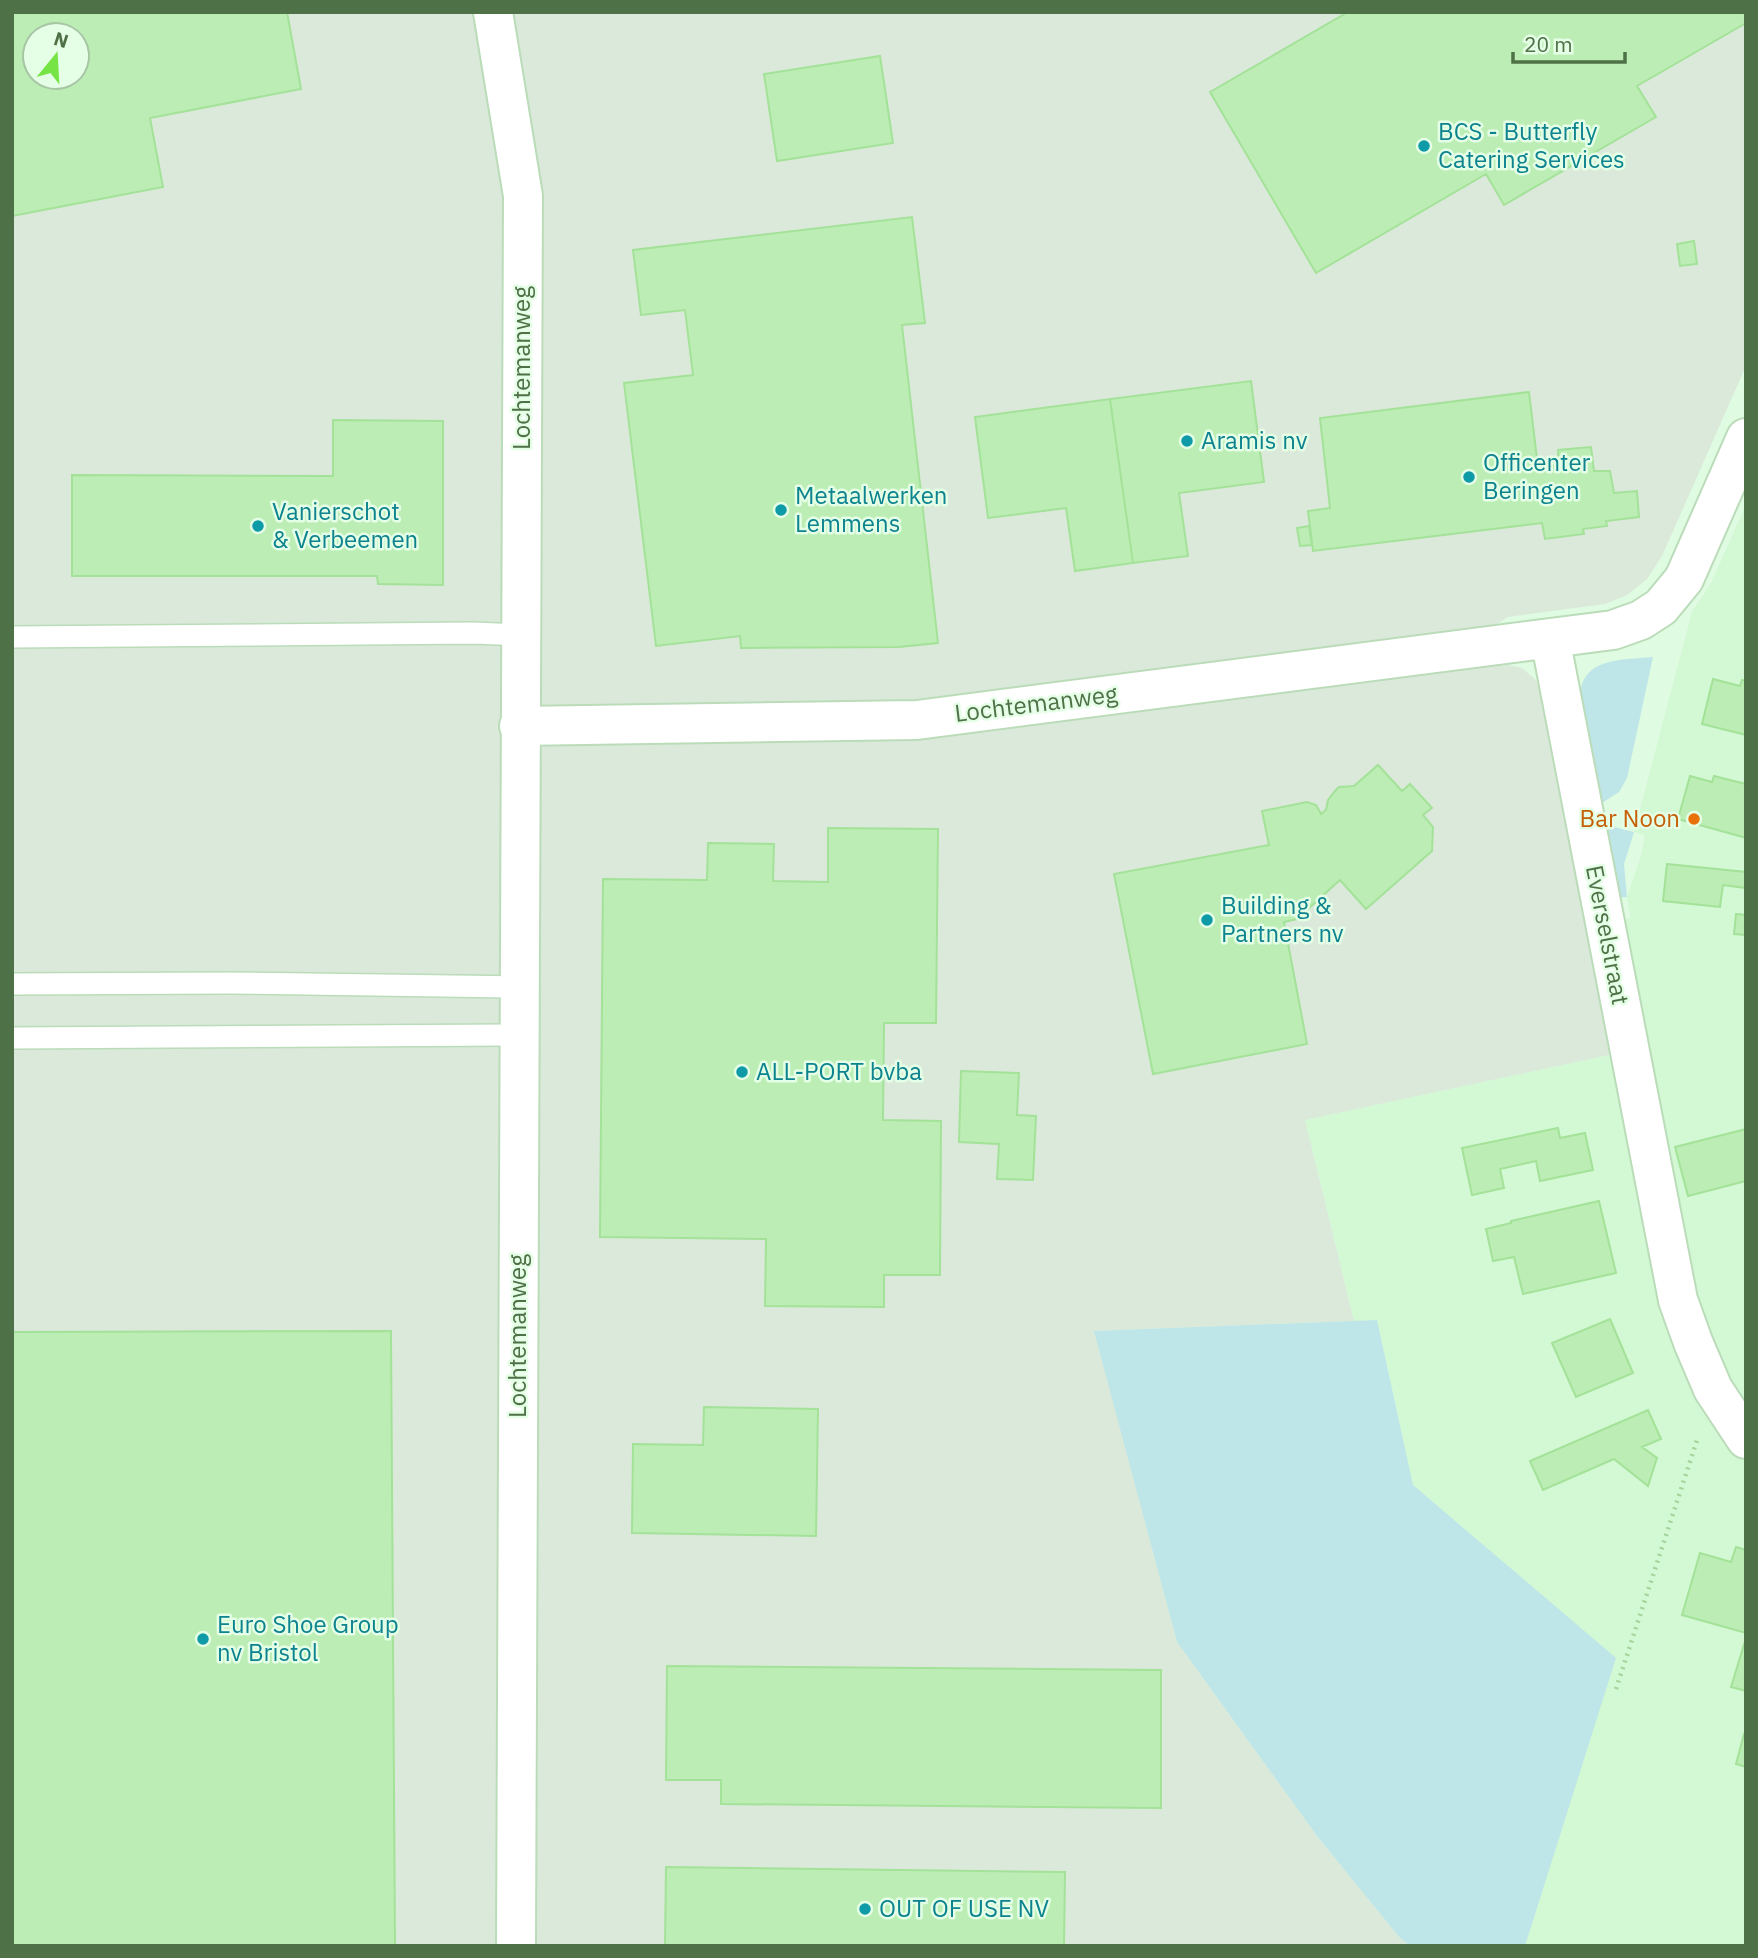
<svg xmlns="http://www.w3.org/2000/svg" width="1758" height="1958" font-family="'IBM Plex Sans',sans-serif">
	<style>
		.residential { fill: #d3f8d4 }
		.industrial { fill: #dbe9db; fill-rule: evenodd }
		.green { fill: #bee5e8 }
		.building { fill: #bcedb5; stroke: #a3e298; stroke-width: 2; fill-rule: evenodd }
		.lines { fill: none; stroke-linecap: round; stroke-linejoin: round }
		.lane-casing { stroke: #bbdcb9; stroke-width: 24 }
		.street-casing { stroke: #bbdcb9; stroke-width: 42 }
		.path { stroke: #a3d49b; stroke-width: 4.5; stroke-dasharray: 2 5; stroke-linecap: butt }
		.lane { stroke: #fff; stroke-width: 21 }
		.street { stroke: #fff; stroke-width: 38 }
		.culture-dot { fill: #0f9aa8; stroke: #e4ffe6; stroke-width: 2.5 }
		.food-dot { fill: #e8710a; stroke: #e4ffe6; stroke-width: 2.5 }
		.labels { text-anchor: middle; stroke-width: 5; stroke-linejoin: round; paint-order: stroke }
		.culture-label { font-size: 24px; fill: #0d838f; stroke: #e4ffe6; text-anchor: start }
		.street-label { font-size: 24px; fill: #4f7147; stroke: #e4ffe6 }
		.food-label { font-size: 24px; fill: #c56008; stroke: #e4ffe6; text-anchor: end }
	</style>
	<rect width="100%" height="100%" fill="#dffbe1"/>
	<path class="residential" d="M1746,505v905l-21,-36 -32,-83 -72,-371 10,-2 -4,-21 14,-41 4,-21 -11,-3 58,-220 18,-27z
		M1614,1054l104,370 28,38v484h-221l90,-288 -202,-173 -36,-165 -23,1 -49,-201z"/>
	<path class="industrial" d="M12,12h1734v354l-84,190 -15,23 -20,16 -22,9 -97,13 -14,9 5,40 9,-1 14,3 14,12 4,10 74,364 -309,66 49,201 -259,10 82,311 140,194 82,101 11,9h-1398zM35,35h42v42h-42z"/>
	<path class="green" d="M1653,657l-26,121 -8,14 -17,11 -9,-3 -13,-102c1,-41 41,-38 73,-41z
		M1602,824l32,8 -10,32 3,33 -11,1z
		M1377,1320l36,165 203,173 -91,288h-115l-11,-9 -82,-101 -140,-194 -83,-311z"/>
	<path class="building" d="M12,12h275l14,77 -151,29 13,69 -151,29zM35,35h42v42h-42z
		M1348,12h398v11l-109,63 19,31 -152,88 -18,-31 -170,99 -106,-181z
		M880,56l13,87 -116,18 -13,-87z
		M912,217l13,106 -23,2 36,318 -39,4 -158,1 -1,-12 -84,10 -32,-263 69,-8 -8,-65 -44,5 -8,-65z
		M1694,241l3,23 -17,2 -3,-22z
		M1251,381l13,101 -85,11 9,63 -55,7 -23,-164z
		M1529,392l9,75 21,-2 -1,-15 33,-3 3,24h16l4,22 23,-2 2,26 -33,4 1,5 -24,3 1,5 -39,5 -3,-16 -229,28 -5,-40 22,-3 -10,-90z
		M1110,399l23,164 -58,8 -9,-63 -78,10 -13,-101z
		M333,420l110,1v164l-65,-1 -1,-8h-305v-101l261,1z
		M1309,526l3,19 -12,1 -3,-18z
		M1713,679l27,7 2,-6 4,1v54l-44,-11z
		M1378,765l24,26 8,-7 22,24 -9,7 10,12 -1,24 -66,58 -26,-29 -43,39 -13,3 23,122 -154,30 -39,-200 155,-29 -7,-34 45,-9 9,3 5,9 5,-4 2,-10 7,-9 4,-4 15,-1z
		M1690,776l22,6 2,-6 32,8v54l-68,-19z
		M828,828l110,1 -2,194h-52l-1,97 58,1 -1,154h-56v32l-119,-1 1,-67 -166,-2 3,-358 104,1 1,-37 66,1 -1,37 55,1z
		M1667,864l79,8v16l-23,-3 -3,22 -57,-6z
		M1736,914l10,1v20l-12,-1z
		M961,1071l58,2 -2,42 19,1 -3,64 -36,-1 2,-35 -40,-2z
		M1558,1128l2,10 25,-5 8,37 -53,11 -4,-20 -36,8 4,19 -32,7 -10,-47z
		M1746,1129v52l-58,15 -13,-49z
		M1599,1201l17,72 -93,21 -9,-37 -21,4 -7,-32 25,-6v-2z
		M1610,1319l23,54 -57,24 -24,-54z
		M391,1331l4,615h-383v-614z
		M704,1407l114,2 -2,127 -184,-3 1,-89 70,1z
		M1648,1410l13,29 -19,8 15,11 -9,28 -34,-27 -71,31 -13,-29z
		M1736,1547l10,3v83l-64,-18 18,-62 31,9z
		M1746,1638v53l-15,-4z
		M667,1666l494,4v138l-440,-4v-24h-55z
		M1744,1734h2v33l-10,-3z
		M666,1867l399,5 -1,74h-399z"/>
	<g class="lines">
		<g class="lane-casing">
			<path id="lane" d="M12,637l462,-4 46,2
				M12,984l219,-1 288,4
				M12,1038l507,-3"/>
		</g>
		<g class="street-casing">
			<path id="street" d="M493,12l30,184 -7,1750
				M1550,638l128,662 15,42 20,47 33,50
				M519,726l398,-6 696,-90 28,-10 20,-13 23,-28 62,-141"/>
		</g>
		<path class="path" d="M1616,1689l82,-252"/>
		<use href="#lane" class="lane"/>
		<use href="#street" class="street"/>
	</g>
	<g class="culture-dot">
		<circle cx="1424" cy="146" r="7"/>
		<circle cx="1187" cy="441" r="7"/>
		<circle cx="1469" cy="477" r="7"/>
		<circle cx="781" cy="510" r="7"/>
		<circle cx="258" cy="526" r="7"/>
		<circle cx="1207" cy="920" r="7"/>
		<circle cx="742" cy="1072" r="7"/>
		<circle cx="203" cy="1639" r="7"/>
		<circle cx="865" cy="1909" r="7"/>
	</g>
	<circle class="food-dot" cx="1694" cy="819" r="7"/>
	<g class="labels">
		<g class="culture-label">
			<text x="1438" y="140">BCS - Butterfly<tspan x="1438" dy="28">Catering Services</tspan></text>
			<text x="1201" y="449">Aramis nv</text>
			<text x="1483" y="471">Officenter<tspan x="1483" dy="28">Beringen</tspan></text>
			<text x="795" y="504">Metaalwerken<tspan x="795" dy="28">Lemmens</tspan></text>
			<text x="272" y="520">Vanierschot<tspan x="272" dy="28">&amp; Verbeemen</tspan></text>
			<text x="1221" y="914">Building &amp;<tspan x="1221" dy="28">Partners nv</tspan></text>
			<text x="756" y="1080">ALL-PORT bvba</text>
			<text x="217" y="1633">Euro Shoe Group<tspan x="217" dy="28">nv Bristol</tspan></text>
			<text x="879" y="1917">OUT OF USE NV</text>
		</g>
		<g class="street-label">
			<text transform="translate(522 368) rotate(-90)" y="8">Lochtemanweg</text>
			<text transform="translate(1036 704) rotate(-7)" y="8">Lochtemanweg</text>
			<text transform="translate(1607 935) rotate(79)" y="8">Everselstraat</text>
			<text transform="translate(518 1336) rotate(-90)" y="8">Lochtemanweg</text>
		</g>
		<g class="food-label">
			<text x="1680" y="827">Bar Noon</text>
		</g>
	</g>
	<rect width="1758" height="1958" fill="none" stroke="#4f7147" stroke-width="28"/>
	<g transform="translate(56 56) rotate(18)"><circle r="33" fill="#e4ffe6" stroke="#a8c6a6" stroke-width="2"/>
	<path d="M0-5L12 26L0 18L-12 26Z" fill="#76e445"/>
	<text y="-10" font-size="19" font-weight="bold" text-anchor="middle" fill="#4f7147">N</text>
	</g>
	<path d="M1513 52v10h112v-10" fill="none" stroke="#4f7147" stroke-width="3.5"/>
	<text x="1524" y="52" font-size="21" fill="#4f7147" stroke="#e4ffe6" stroke-width="5" paint-order="stroke">20 m</text>
</svg>
